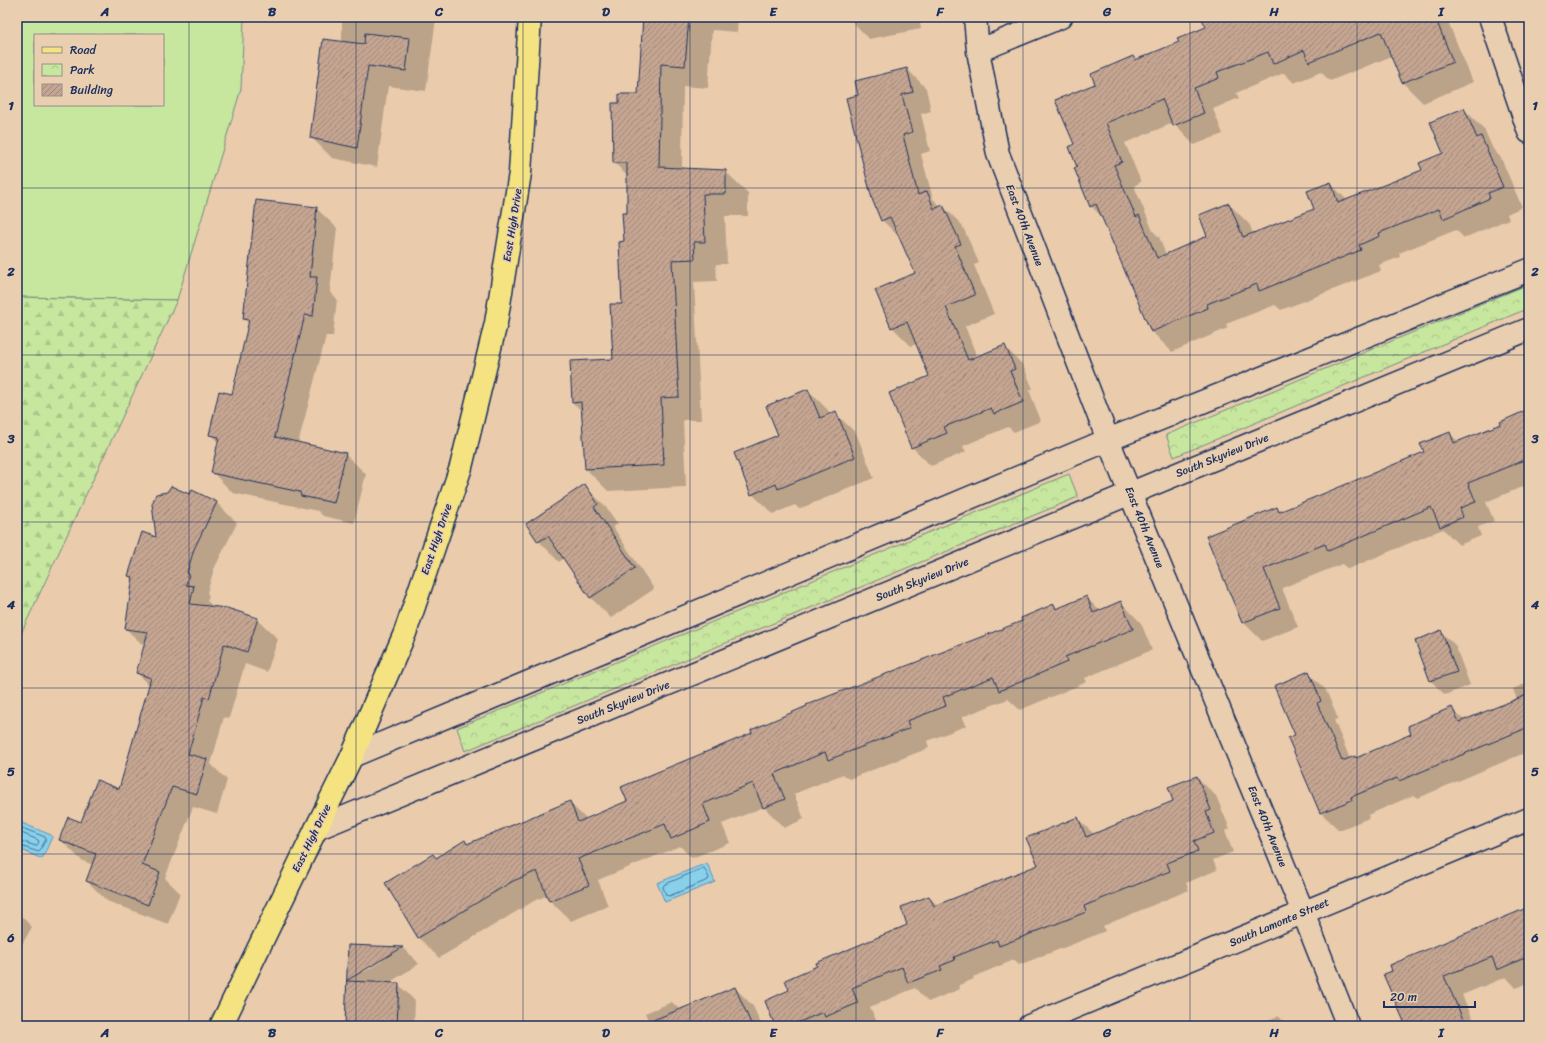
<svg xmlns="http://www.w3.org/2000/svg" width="1546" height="1043" font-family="Sriracha,sans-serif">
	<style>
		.grass { fill: #c7e69e; stroke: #718a7e; fill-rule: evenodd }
		.forest { fill: url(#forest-firs); stroke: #718a7e }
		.park { fill: url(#park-crowns); stroke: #718a7e }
		.water { fill: #89d1ea; stroke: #5d90b2 }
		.shadow { fill: #0003; fill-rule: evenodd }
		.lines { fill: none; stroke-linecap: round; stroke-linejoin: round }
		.shore { stroke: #477096; stroke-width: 1 }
		.building { fill: url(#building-hatch); stroke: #1b2f5e }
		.minor-casing { stroke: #1b2f5e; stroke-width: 25 }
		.major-casing { stroke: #1b2f5e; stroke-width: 25 }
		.minor { stroke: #e9ceb0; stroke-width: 22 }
		.major { stroke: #f5e382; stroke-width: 22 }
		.grid { fill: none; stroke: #1b2f5e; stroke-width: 1; stroke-opacity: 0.55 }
		.labels { text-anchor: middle; stroke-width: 3; stroke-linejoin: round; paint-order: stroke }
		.street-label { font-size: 11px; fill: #1b2f5e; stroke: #e9ceb0 }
		.neatline { fill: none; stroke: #1b2f5e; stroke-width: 1.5 }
		.grid-label { font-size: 13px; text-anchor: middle; font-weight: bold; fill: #1b2f5e }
	</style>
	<defs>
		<pattern id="forest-firs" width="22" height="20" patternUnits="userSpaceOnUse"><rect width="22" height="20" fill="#c7e69e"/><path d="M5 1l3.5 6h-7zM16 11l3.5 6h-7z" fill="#aac68a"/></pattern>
		<pattern id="park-crowns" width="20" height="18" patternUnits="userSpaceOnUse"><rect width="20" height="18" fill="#c7e69e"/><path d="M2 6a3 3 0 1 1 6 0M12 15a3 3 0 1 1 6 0" fill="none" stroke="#aac68a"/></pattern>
		<pattern id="building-hatch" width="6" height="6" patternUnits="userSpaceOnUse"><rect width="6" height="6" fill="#c5a591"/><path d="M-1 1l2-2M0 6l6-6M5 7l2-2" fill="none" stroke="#9f877a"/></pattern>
	</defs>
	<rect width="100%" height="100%" fill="#eaccac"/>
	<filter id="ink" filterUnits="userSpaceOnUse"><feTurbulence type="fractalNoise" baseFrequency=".025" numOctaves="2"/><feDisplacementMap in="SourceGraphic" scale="8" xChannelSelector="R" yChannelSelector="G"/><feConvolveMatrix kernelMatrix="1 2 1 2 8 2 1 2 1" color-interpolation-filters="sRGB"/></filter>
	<g filter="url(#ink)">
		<path class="grass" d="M17,17h227l-3,72 -64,211 -160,-3zM35,35h128v70h-128z"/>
		<path class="forest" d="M17,297l160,3 -160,342z"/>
		<path class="park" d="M1529,284v24l-355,149 -8,-22z
			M1069,474l9,23 -613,254 -8,-23z"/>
		<path class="water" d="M17,821l34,14 1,2 -9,20 -3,1 -23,-10z
			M707,863l8,19 -50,20 -8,-19z"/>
		<path class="shadow" d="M342,17h98v2h-4l-10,72 -38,-5 -11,81 -45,-9 -21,-21 31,-94z
			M644,17h94l-1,15 -25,-2 -4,58 -25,-2 -1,83 43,2 23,22v23h-23l2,48h-11l1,17 -23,1 7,138h-18l3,67 -78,4 -22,-22 -3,-57 -10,-9 41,-43 9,-56 2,-62 3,-28v-37l-14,-15 6,-58 19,-9z
			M848,17h71l2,12 -52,10z
			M1215,17h231l27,65 -50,21 -20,-20 -11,-27 -62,25 -9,-9 -27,11 -10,-10 -48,20 3,5 -26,11 10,25 -29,11 -21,-22 -48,20 16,39 -7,4 19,45 6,6 7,18 42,-18 21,-33 21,21 3,9 62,-24 15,-27 17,17 76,-29 22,-18 19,-44 20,20 9,20 8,9 21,49 -15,7 2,5 -45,19 -8,-8 -57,23 1,4 -21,8 2,6 -100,39 -6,-5 -49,19 2,4 -56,24 -21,-21 -47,-112 -13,-13 -16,-37 4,-2 -4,-22 22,-61 36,-26 3,3 44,-18 27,-15z
			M907,69l19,19 5,23 -10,3 9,37 -9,3 12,45 8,8 2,-1 19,19 17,38 -5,2 20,49 -29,12 12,31 27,-11 19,19 10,24 -4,1 12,31 -27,11 -6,-5 -45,19 3,6 -35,14 -19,-19 18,-70 -13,-33 -6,2 -19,-19 24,-53 -15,-35 -19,-19 -22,-124z
			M316,208l21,20 -7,64 7,7 -4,37h-7l-28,108 47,10 21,20 -12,49 -31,-7 -5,-5 -85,-18 -20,-20 6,-30 -9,-9 22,-38 17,-72 -5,-5z
			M808,390l20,20 2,5 5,-2 21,20 18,45 -75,31 -4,-4 -22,9 -21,-20 28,-58z
			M1529,410v74l-43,18 8,19 -16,6 3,9 -22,9 -16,-16 -95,40 -6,-5 -60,24 16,39 -36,14 -19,-19 34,-113 4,3 144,-59 24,-20 10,9 43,-17z
			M585,486l20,20 13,18 -5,3 41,62 -43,29 -20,-20 -27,-40 -5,4 -20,-21z
			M189,496l28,7 20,20 -23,46 -7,24 2,2 -2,6 7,6 43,12 21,20 -11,33 -22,-8 -16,54 -5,-1 -13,47 16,16 -10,34 -24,-7 -28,71 15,15 -12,31 -61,-23 -20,-20 6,-16 -12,-5 -20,-20 59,-50 30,-104 -13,-13 8,-26 -19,-18 7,-48 -4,-5z
			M1086,597l14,14 21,-9 20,21 11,27 -67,28 2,4 -67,28 -12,-11 -46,18 4,9 -39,15 2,7 -80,31 -6,-5 -49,20 10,25 -20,9 -20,-21 -42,17 8,19 -38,15 -12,-12 -82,34 10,26 -37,15 -21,-20 -2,-6 -14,6 -95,57 -20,-20 -33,-55 47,-28 4,4 28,-18 3,3 101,-42 17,17 42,-17 395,-181 31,-16 4,4z
			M1441,632l14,13 15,40 -25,10 -14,-14 -15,-40z
			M1308,673l18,17 12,29 -4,1 16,39 6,-1 56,-24 40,-25 13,12 52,-21 -4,-11 16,-7v69l-111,47 -4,-3 -46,20 1,3 -30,12 -18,-17 -31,-75 6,-3z
			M1197,777l19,19 14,33 -5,2 8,21 -20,8 4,10 -31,13 3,7 -86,36 2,5 -24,10 -62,24 -5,-5 -41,17 1,2 -15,6 1,4 -32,13 -13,-14 -45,19 7,15 -10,4h-91l15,-35 118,-65 20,-29 9,9 101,-40 38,-48 17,16 81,-32z
			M1529,908v74l-13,6 -10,-11 -44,18 14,31h-69l-16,-60z
			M17,912l15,15 -15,26z
			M349,946l54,2 16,16 -32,20h11l17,17 -1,25h-68zM381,960l1,1 -18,11v-2z
			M735,988l18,18 9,20h-111l-6,-13 27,-11 8,8z
			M1278,1016l11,10h-35v-1z"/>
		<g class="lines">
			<path class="shore" d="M17,826l28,11 1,2 -7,13 -22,-7
				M17,831l21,9 1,2 -3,4 -19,-6
				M704,868l5,10 -1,2 -39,16 -3,-1 -3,-8 1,-2z"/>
		</g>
		<path class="building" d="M643,17h46l-4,49 -24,-2 -2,103 67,3v24h-23l2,48h-11l1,17 -23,1 7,137 -18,1 3,67 -79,4 -4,-67 -9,1 -2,-42 43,-2 -3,-55h12l-3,-62 5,-1 -2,-28h5v-50h-14l-1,-60h7v-9h19z
			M1201,17h234l18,45 -51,21 -21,-51 -72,30 -5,-12 -31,14 -5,-12 -51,20 2,6 -25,10 10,25 -31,13 -11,-27 -56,24 16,39 -8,3 22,52 3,-2 18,43 50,-22 -8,-21 30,-12 14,34 71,-28 -7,-18 24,-9 7,21 84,-33 -3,-7 24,-10 -13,-31 34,-14 13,30 4,-2 22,51 -15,6 2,5 -47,21 -4,-10 -60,24 1,3 -21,9 2,5 -102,41 -2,-7 -50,20 1,4 -57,24 -55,-128 -6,3 -16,-39 3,-1 -8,-20 5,-3 -19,-44 40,-16 -4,-10 42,-18 2,4 44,-18 -2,-3 29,-12z
			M365,33l45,5 -4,33 -38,-5 -11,82 -47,-10 13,-99 41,5z
			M907,68l6,24 -11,3 10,37 -9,3 15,60 9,-4 7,18 9,-4 18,39 -6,2 20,49 -29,12 22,53 37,-15 10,24 -5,2 13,31 -29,12 -3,-6 -47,19 3,6 -36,15 -22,-55 40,-17 -22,-54 -16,6 -16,-38 40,-17 -25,-56 -9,4 -9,-22 -26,-101 12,-3 -3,-14z
			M256,200l61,7 -7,70h7l-4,39 -8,-1 -30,122 71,16 -12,50 -33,-7 -1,-4 -89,-19 8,-36 -10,-2 10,-44 13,3 17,-74 -6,-1z
			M808,389l12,29 16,-7 19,46 -77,32 -2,-5 -25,11 -17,-42 44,-18 -12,-29z
			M1529,409v49l-61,25 8,19 -16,6 3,9 -23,10 -9,-20 -103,44 -3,-7 -61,25 16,39 -38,15 -36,-87 71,-29 2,5 145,-60 -4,-8 30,-12 4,11 47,-19 -1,-2z
			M585,484l13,20 -4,3 41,61 -45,30 -42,-62 -10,6 -12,-18z
			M171,486l18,8 3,-4 25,12 -23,47 -7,24 2,1 -3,11 8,1 -4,18 37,4 31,10 -11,34 -23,-8 -15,55 -5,-2 -16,57 19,5 -10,35 -25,-7 -30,78 18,7 -12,33 -62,-24 10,-27 -37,-14 9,-23 13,5 16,-42 22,9 32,-111 -15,-5 12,-41 -23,-3 8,-52 -5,-1 14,-44 14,5 -4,-33 4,-10 11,-2z
			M1087,596l6,17 28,-12 12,28 -68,28 2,5 -68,29 -6,-14 -50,20 3,9 -39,15 3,7 -82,32 -3,-8 -51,22 11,25 -22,9 -10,-25 -50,21 7,18 -39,17 -6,-15 -87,35 11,26 -40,16 -12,-30 -24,10 -95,57 -33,-55 48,-29 3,4 29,-18 2,4 103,-43 8,21 49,-21 -6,-14 131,-54 -1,-3 56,-24 -1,-1 216,-84 -1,-3 33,-14 2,5z
			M1441,630l16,42 -27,9 -15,-40z
			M1309,671l12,30 -4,2 25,58 13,-5 1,2 55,-24 -3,-8 44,-19 7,15 70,-28v33l-130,54 -2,-3 -46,19 1,3 -32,13 -32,-75 7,-3 -21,-49z
			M1197,776l14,34 -5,2 8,21 -20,8 4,10 -31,12 3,8 -86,35 2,6 -25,10 -62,24 -2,-6 -43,17 1,3 -15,6 2,4 -34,13 -6,-16 -50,21 6,15 -33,14 -2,-5 -33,14h-15l-10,-25 24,-11 -4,-10 32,-14 -1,-3 91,-38 -6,-18 28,-11 5,10 104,-41 -12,-27 52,-21 8,20 87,-36 -5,-14z
			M1529,907v49l-32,14 -5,-13 -48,19 22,50h-60l-23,-52 9,-3 -2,-6z
			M348,945l55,2 -57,34 53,2 -2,43h-52z
			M735,987l17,39h-111v-1z"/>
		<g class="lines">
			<g class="minor-casing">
				<path id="minor" d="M975,17l3,34 20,103 110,286 195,472 45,114
					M1490,17l39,115
					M978,51l83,-34
					M352,756l756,-316 421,-170
					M316,829l1213,-500
					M1029,1026l500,-207"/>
			</g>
			<g class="major-casing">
				<path id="major" d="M221,1026l95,-197 36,-73 53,-123 56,-166 35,-144 24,-150 10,-156"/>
			</g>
			<use href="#minor" class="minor"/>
			<use href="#major" class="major"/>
		</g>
	</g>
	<path class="grid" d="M189,17v1009M356,17v1009M523,17v1009M690,17v1009M856,17v1009M1023,17v1009M1190,17v1009M1357,17v1009M17,188h1512M17,355h1512M17,522h1512M17,688h1512M17,854h1512"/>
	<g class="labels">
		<g class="street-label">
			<text transform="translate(512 225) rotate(-81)" y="4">East High Drive</text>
			<text transform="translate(1025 225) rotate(69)" y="4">East 40th Avenue</text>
			<text transform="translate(1222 455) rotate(-22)" y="4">South Skyview Drive</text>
			<text transform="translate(1145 527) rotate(68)" y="4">East 40th Avenue</text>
			<text transform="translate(436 539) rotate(-71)" y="4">East High Drive</text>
			<text transform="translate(922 579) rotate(-22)" y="4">South Skyview Drive</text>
			<text transform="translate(623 702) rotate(-22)" y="4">South Skyview Drive</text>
			<text transform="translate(1268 826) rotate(68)" y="4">East 40th Avenue</text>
			<text transform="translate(311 838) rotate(-64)" y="4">East High Drive</text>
			<text transform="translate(1279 922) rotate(-23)" y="4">South Lamonte Street</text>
		</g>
	</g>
	<rect width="1546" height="1043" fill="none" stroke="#e9ceb0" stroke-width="44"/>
	<rect x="34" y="34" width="130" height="72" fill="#e9ceb0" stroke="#978e8f"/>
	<rect x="42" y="47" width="20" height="6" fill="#f5e382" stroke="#978e8f"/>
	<text x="70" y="54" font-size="12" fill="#1b2f5e">Road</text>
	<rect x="42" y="64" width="20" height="12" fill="url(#park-crowns)" stroke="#978e8f"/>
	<text x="70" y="74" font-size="12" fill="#1b2f5e">Park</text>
	<rect x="42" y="84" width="20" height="12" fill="url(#building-hatch)" stroke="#978e8f"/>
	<text x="70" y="94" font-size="12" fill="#1b2f5e">Building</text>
	<path d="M1384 1001v6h91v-6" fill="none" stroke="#1b2f5e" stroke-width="2"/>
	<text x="1390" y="1001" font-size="12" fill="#1b2f5e" stroke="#e9ceb0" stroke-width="3" paint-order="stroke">20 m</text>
	<rect x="22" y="22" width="1502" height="999" class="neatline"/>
	<g class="grid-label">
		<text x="105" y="16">A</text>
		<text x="272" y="16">B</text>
		<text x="439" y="16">C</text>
		<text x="606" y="16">D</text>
		<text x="773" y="16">E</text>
		<text x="940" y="16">F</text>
		<text x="1107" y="16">G</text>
		<text x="1274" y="16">H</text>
		<text x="1441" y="16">I</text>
		<text x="11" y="110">1</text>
		<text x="1535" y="110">1</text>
		<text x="11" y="276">2</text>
		<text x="1535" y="276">2</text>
		<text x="11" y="443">3</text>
		<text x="1535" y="443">3</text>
		<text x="11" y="609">4</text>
		<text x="1535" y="609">4</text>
		<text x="11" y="776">5</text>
		<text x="1535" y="776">5</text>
		<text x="11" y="942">6</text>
		<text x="1535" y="942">6</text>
		<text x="105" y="1037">A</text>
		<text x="272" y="1037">B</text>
		<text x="439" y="1037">C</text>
		<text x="606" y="1037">D</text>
		<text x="773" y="1037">E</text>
		<text x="940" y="1037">F</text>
		<text x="1107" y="1037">G</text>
		<text x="1274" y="1037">H</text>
		<text x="1441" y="1037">I</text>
	</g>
</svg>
